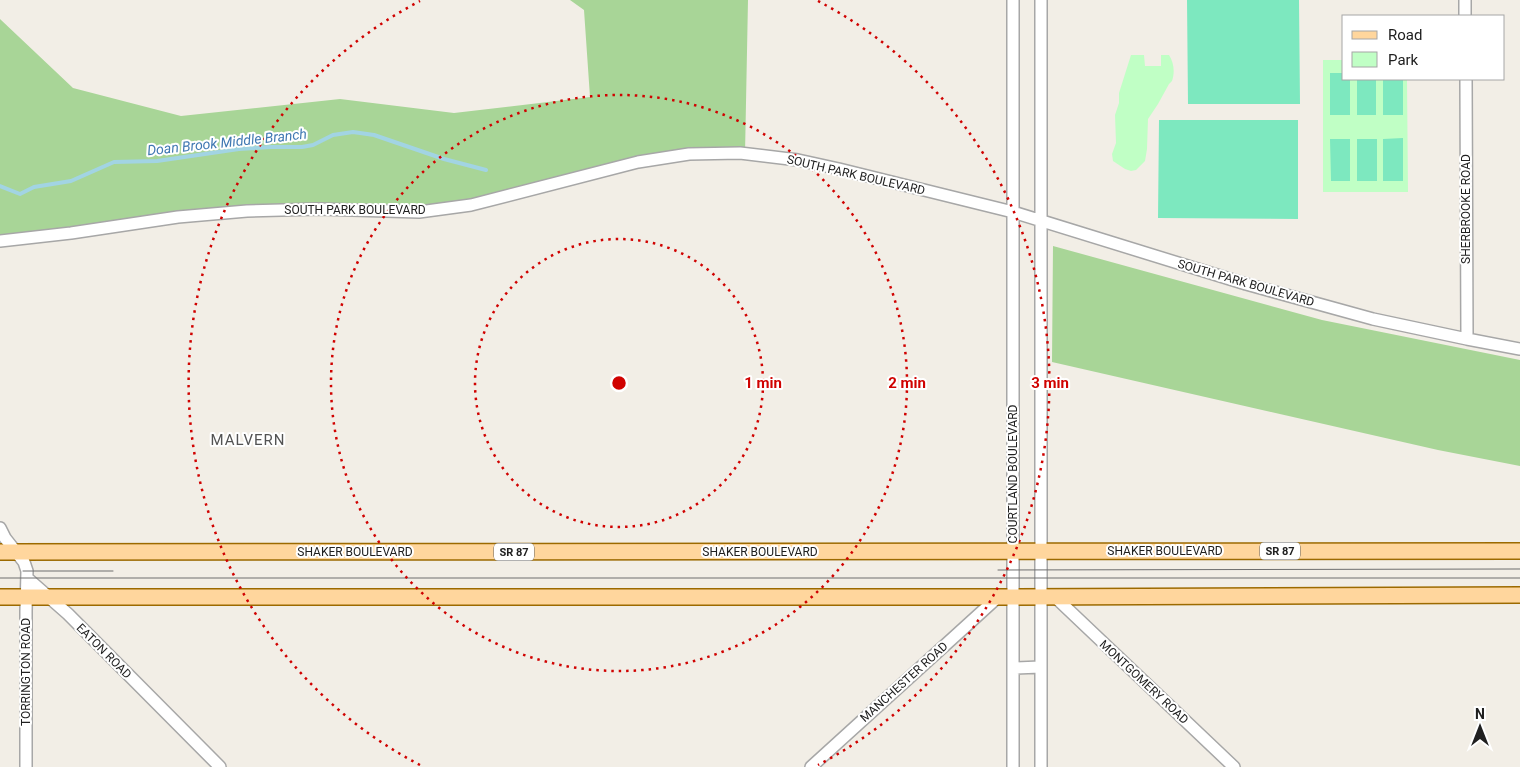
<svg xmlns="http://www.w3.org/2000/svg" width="1520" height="767" font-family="Roboto,sans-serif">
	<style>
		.forest { fill: #a8d597 }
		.park { fill: #c0ffc5 }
		.pitch { fill: #7de8bf }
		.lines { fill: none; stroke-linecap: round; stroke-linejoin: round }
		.stream { stroke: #a2d4e3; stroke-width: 4 }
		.minor-casing { stroke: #a7a7a7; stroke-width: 14 }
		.major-casing { stroke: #9c6a00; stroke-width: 18 }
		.minor { stroke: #fff; stroke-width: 11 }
		.major { stroke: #ffd69d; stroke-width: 15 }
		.tram { stroke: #6e6e6e; stroke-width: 1 }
		.ring { fill: none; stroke: #d00200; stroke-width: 2.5; stroke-dasharray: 2.5 5 }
		.labels { text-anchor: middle; stroke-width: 4; stroke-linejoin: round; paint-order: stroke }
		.shield { fill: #fff; stroke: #636363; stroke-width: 1 }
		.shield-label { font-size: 11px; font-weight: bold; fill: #202020 }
		.street-label { font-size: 12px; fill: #202020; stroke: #fff }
		.water-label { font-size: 14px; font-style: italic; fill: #4078b2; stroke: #fff }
		.quarter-label { font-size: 15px; letter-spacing: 1px; fill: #535353; stroke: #fff }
		.centre { fill: #d00200; stroke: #fff; stroke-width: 2.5 }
		.ring-label { font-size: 15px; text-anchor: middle; font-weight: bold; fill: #d00200; stroke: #fff; stroke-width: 4; stroke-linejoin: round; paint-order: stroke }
	</style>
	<rect width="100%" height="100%" fill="#f2eee6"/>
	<path class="forest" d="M570,0h178l-3,154h-56l-270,58 -172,-1 -247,30v-222l73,69 108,28 159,-17 114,14 136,-16 -6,-87z
		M1053,246l269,74 198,40v106l-82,-16 -386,-88z"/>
	<path class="park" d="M1131,55h13l1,11h16v-11h8c5,8 6,17 3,26l-3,3 -11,20 -10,15 -1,30 -2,12 -9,9 -5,1 -6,-2 -12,-8 -1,-7 4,-11 -1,-28 4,-12v-10z
		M1323,60h21v19h63l1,113h-85z"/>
	<path class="pitch" d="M1187,0h112l1,104h-112z
		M1330,73h14v6h6v36h-20z
		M1357,79h19v36h-19z
		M1383,79h20v36h-20z
		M1159,120h139v99l-140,-1z
		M1403,138v43h-20v-42z
		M1330,139h20v42h-19z
		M1357,139h20v42h-20z"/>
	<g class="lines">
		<path class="stream" d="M0,186l20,8 14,-7 37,-6 43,-19 43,-1 82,-12 32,-2h31l11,-2 20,-10 20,-3 21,3 70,24 42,11"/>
		<g class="minor-casing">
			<path id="minor" d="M1041,0v767
				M1465,0v16
				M1466,79l1,260
				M0,241l71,-8 107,-16 69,-6 72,-2 100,3 52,-7 167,-43 51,-8 51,-1 58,7 41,9 174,43 233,72 127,35 94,20 53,10
				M0,528l5,10 19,24 3,9 -1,40v156
				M27,578l41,36 152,153
				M1054,596l180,171
				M1013,668l27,-1
				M811,767l187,-170
				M1013,767v-767"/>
		</g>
		<g class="major-casing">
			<path id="major" d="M0,552l1520,-1
				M0,597h998l522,-2"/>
		</g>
		<use href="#minor" class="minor"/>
		<use href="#major" class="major"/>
		<path class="tram" d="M998,570l522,-1
			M23,571h90
			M0,578h1520"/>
	</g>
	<g class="ring">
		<circle cx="619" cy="383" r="144"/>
		<circle cx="619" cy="383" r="288"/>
		<path d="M420 765A431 431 0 0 1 420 1M818 1A431 431 0 0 1 818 765"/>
	</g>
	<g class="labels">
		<g class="shield">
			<rect x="1260" y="542.5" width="40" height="17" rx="4"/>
			<rect x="494" y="543.5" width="40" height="17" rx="4"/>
		</g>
		<g class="shield-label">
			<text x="1280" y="555">SR 87</text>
			<text x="514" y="556">SR 87</text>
		</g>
		<g class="street-label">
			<text transform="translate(856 175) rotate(13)" y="4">SOUTH PARK BOULEVARD</text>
			<text transform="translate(1466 209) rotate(-90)" y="4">SHERBROOKE ROAD</text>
			<text x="355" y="214">SOUTH PARK BOULEVARD</text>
			<text transform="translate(1246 283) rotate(16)" y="4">SOUTH PARK BOULEVARD</text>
			<text transform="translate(1013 474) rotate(-90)" y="4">COURTLAND BOULEVARD</text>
			<text x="1165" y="555">SHAKER BOULEVARD</text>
			<text x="355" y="556">SHAKER BOULEVARD</text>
			<text x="760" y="556">SHAKER BOULEVARD</text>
			<text transform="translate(104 651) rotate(45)" y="4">EATON ROAD</text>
			<text transform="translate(26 672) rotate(-90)" y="4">TORRINGTON ROAD</text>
			<text transform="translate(904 682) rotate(-42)" y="4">MANCHESTER ROAD</text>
			<text transform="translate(1144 682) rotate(43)" y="4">MONTGOMERY ROAD</text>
		</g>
		<g class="water-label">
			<text transform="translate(227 142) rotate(-6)" y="5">Doan Brook Middle Branch</text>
		</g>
		<g class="quarter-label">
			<text x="248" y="445">MALVERN</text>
		</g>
	</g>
	<circle cx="619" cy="383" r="8" class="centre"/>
	<g class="ring-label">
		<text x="763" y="388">1 min</text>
		<text x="907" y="388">2 min</text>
		<text x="1050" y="388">3 min</text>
	</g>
	<rect x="1342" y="15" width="162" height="65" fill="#ffffff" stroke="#a6a6a6"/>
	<rect x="1352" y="31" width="25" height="8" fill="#ffd69d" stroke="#a6a6a6"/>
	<text x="1388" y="40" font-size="15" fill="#202020">Road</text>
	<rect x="1352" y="52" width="25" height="15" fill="#c0ffc5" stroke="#a6a6a6"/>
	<text x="1388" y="65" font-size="15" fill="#202020">Park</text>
	<g transform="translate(1480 727)" stroke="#ffffff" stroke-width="4" paint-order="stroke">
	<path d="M0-4L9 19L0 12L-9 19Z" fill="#202020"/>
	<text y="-8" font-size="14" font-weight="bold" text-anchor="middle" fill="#202020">N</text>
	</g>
</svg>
